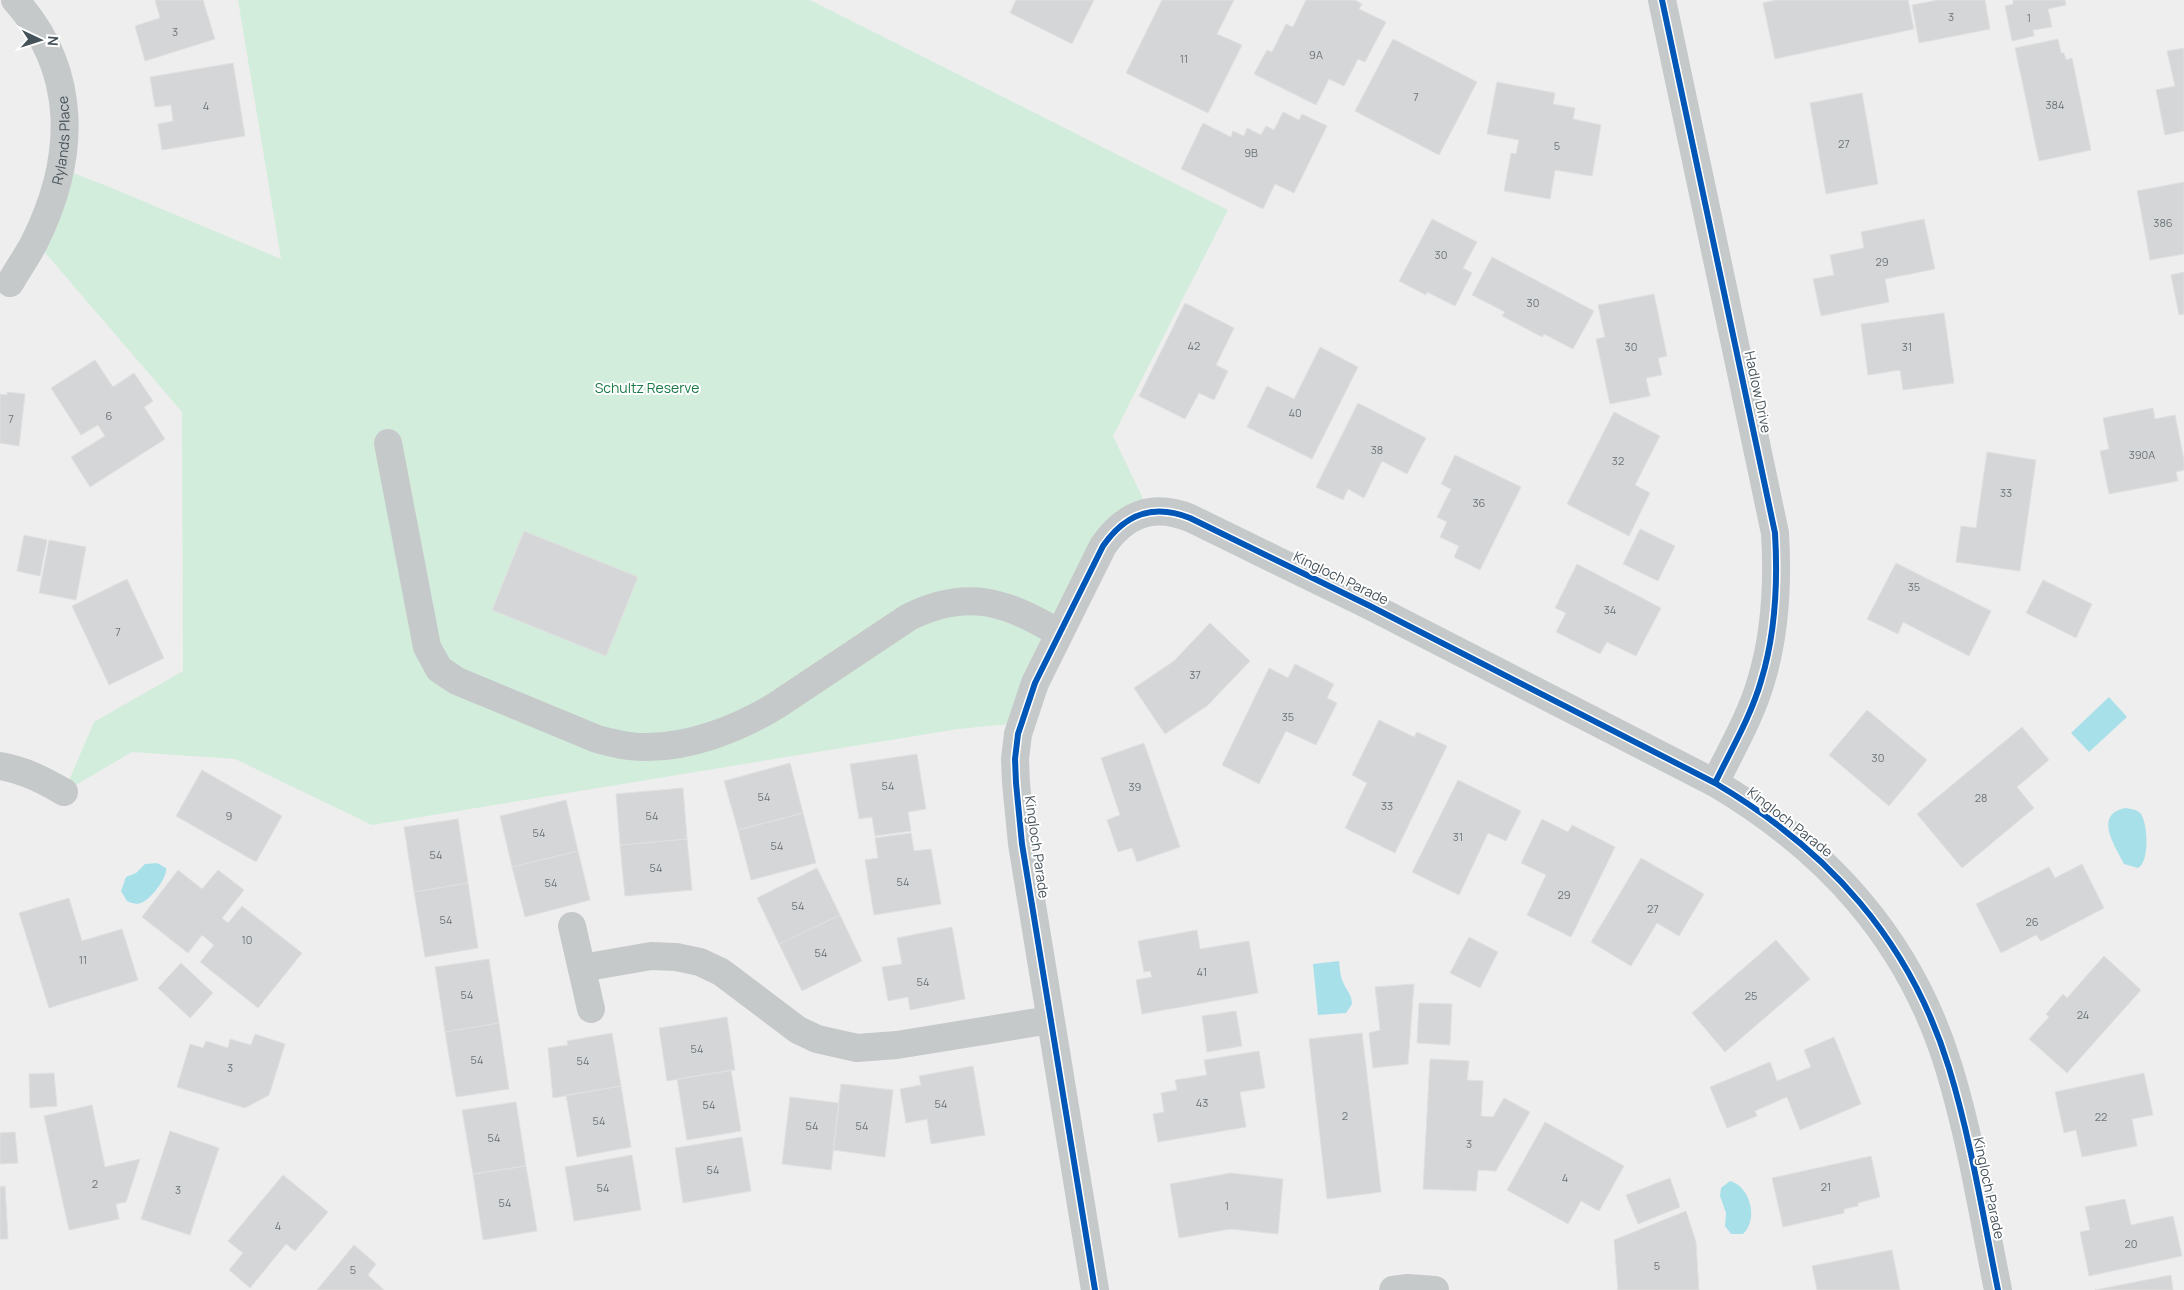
<svg xmlns="http://www.w3.org/2000/svg" width="2184" height="1290" font-family="Manrope,sans-serif">
	<style>
		.green { fill: #d3eddc }
		.water { fill: #a8e0ea }
		.building { fill: #d5d6d7; stroke: #e0e0e1 }
		.lines { fill: none; stroke-linecap: round; stroke-linejoin: round }
		.minor { stroke: #c6c9ca; stroke-width: 28 }
		.cycleway-casing { stroke: #fff; stroke-width: 9 }
		.cycleway { stroke: #0057b8; stroke-width: 6 }
		.labels { text-anchor: middle; stroke-width: 4; stroke-linejoin: round; paint-order: stroke }
		.number-label { font-size: 11px; fill: #6b747a }
		.street-label { font-size: 14px; fill: #46525a; stroke: #fff }
		.park-label { font-size: 14px; fill: #197a45; stroke: #fff }
	</style>
	<rect width="100%" height="100%" fill="#efeeee"/>
	<path class="green" d="M238,0h572l418,210 -115,226 36,75 -16,6 -112,206 -63,6 -586,96 -137,-66 -103,-7 -68,40 30,-70 89,-51 -1,-259 -147,-171 25,-73 52,20 169,71z"/>
	<path class="water" d="M2109,697l18,20 -38,35 -18,-19z
		M2125,808c6,1 11,1 15,5 8,8 10,49 -2,55l-14,-4c-9,-18 -31,-49 1,-56z
		M157,863l9,5c2,9 -15,31 -23,34 -5,3 -10,2 -16,-1l-6,-10 5,-14 10,-4 9,-9z
		M1339,961c1,7 1,15 4,21 3,8 9,12 9,22l-6,9 -28,2 -5,-51z
		M1730,1181c20,5 29,38 13,53h-12l-6,-8 1,-13 -6,-17 1,-8z"/>
	<path class="building" d="M155,0h48l12,39 -70,22 -10,-35 25,-8z
		M1016,0h78l-22,44 -62,-31z
		M1162,0h72l-17,34 25,11 -34,68 -82,-40z
		M1306,0h49l7,4 -3,5 27,13 -21,40 -7,-3 -14,27 -15,-7 -13,26 -62,-31 13,-24 5,2 14,-28 7,3z
		M1776,0h132l6,29 -139,30 -12,-56z
		M1985,0l5,29 -71,14 -7,-38 26,-5z
		M2013,0h52l1,5 -18,4 4,18 -19,3 1,6 -22,5 -7,-35 8,-2z
		M1393,39l84,43 -38,73 -84,-44z
		M2058,39l3,14h3l2,7 6,-2 19,92 -52,11 -24,-113z
		M2184,48v83l-19,4 -9,-45 19,-4 -8,-35z
		M233,63l12,73 -83,14 -4,-26 15,-3 -2,-16 -16,2 -5,-30z
		M1497,82l58,11 -2,11 22,4 -2,11 28,6 -9,51 -37,-6 -5,29 -46,-8 7,-38 5,1 3,-14 -32,-6z
		M1862,93l16,91 -52,10 -16,-91z
		M1283,112l16,8 3,-6 25,12 -33,67 -19,-9 -12,25 -82,-40 22,-46 28,14 2,-6 11,5 3,-8 14,7 5,-9 8,4z
		M2184,182v72l-34,6 -13,-69z
		M1432,219l45,23 -14,26 9,5 -17,33 -28,-14 -1,3 -27,-14z
		M1924,219l11,50 -50,10 4,23 -68,14 -8,-37 21,-4 -4,-20 34,-7 -3,-16z
		M1492,257l102,54 -21,38 -29,-15 -2,3 -40,-21 3,-4 -33,-17z
		M2184,272v42l-5,1 -8,-40z
		M1654,294l13,62 -9,2 4,17 -16,3 4,18 -40,8 -14,-65 9,-2 -7,-32z
		M1185,303l49,25 -18,37 12,6 -14,29 -15,-7 -14,26 -46,-23z
		M1944,313l10,70 -51,7 -3,-20 -32,5 -7,-51z
		M1320,347l38,20 -46,92 -65,-32 20,-41 27,13z
		M95,360l18,27 21,-14 19,28 -9,6 21,32 -75,48 -19,-30 34,-21 -7,-11 -17,10 -30,-47z
		M7,392l18,2 -6,52 -19,-3v-49l7,1z
		M1358,403l68,35 -19,36 -25,-13 -18,37 -16,-9 -5,11 -27,-13z
		M2153,408l2,11 20,-4 9,45v10l-8,2 2,9 -69,13 -9,-43 9,-2 -6,-31z
		M1614,412l46,24 -25,49 15,8 -21,43 -62,-32z
		M1987,452l49,8 -16,111 -64,-9 5,-36 15,2z
		M1455,455l66,32 -41,83 -26,-13 5,-11 -19,-9 7,-15 -10,-5 14,-28 -10,-5z
		M1640,529l35,17 -17,35 -35,-17z
		M524,531l114,46 -32,79 -114,-46z
		M24,535l23,5 -7,36 -23,-5z
		M49,540l37,7 -10,53 -37,-7z
		M1896,563l95,48 -22,45 -66,-34 -5,12 -31,-15z
		M1577,564l84,44 -25,48 -29,-14 -7,12 -44,-22 10,-19 -11,-5z
		M127,579l37,79 -55,27 -37,-79z
		M2043,580l49,24 -16,34 -50,-25z
		M1210,623l40,38 -42,44 -43,29 -31,-46 40,-27z
		M1295,664l39,20 -7,14 10,5 -21,42 -30,-14 -27,53 -37,-19 47,-97 19,10z
		M1867,710l60,50 -38,46 -60,-51z
		M1379,720l35,17 3,-5 30,14 -52,107 -50,-25 22,-45 -15,-8z
		M2022,727l27,33 -32,27 17,21 -72,60 -45,-54z
		M1144,743l36,104 -43,15 -5,-14 -14,4 -11,-32 13,-5 -19,-57z
		M917,754l9,55 -18,3 3,19 -36,5 -3,-19 -13,2 -9,-55z
		M790,763l13,50 -65,17 -14,-49z
		M202,770l80,46 -26,46 -80,-46z
		M1458,780l63,31 -15,30 -18,-8 -29,62 -47,-23z
		M683,788l4,51 -67,6 -4,-51z
		M566,800l12,51 -66,16 -12,-51z
		M803,813l13,50 -65,17 -13,-50z
		M458,819l10,64 -54,9 -10,-65z
		M1542,819l26,13 4,-7 43,22 -44,90 -44,-22 19,-40 -25,-12z
		M911,833l3,18 17,-2 10,55 -67,11 -9,-55 13,-2 -3,-20z
		M687,839l5,51 -67,6 -5,-51z
		M578,851l12,49 -65,17 -13,-50z
		M1641,858l63,36 -25,42 -22,-13 -26,43 -40,-24z
		M2082,864l22,44 -63,33 -5,-6 -35,18 -25,-49 73,-37 6,11z
		M817,868l23,47 -61,29 -22,-46z
		M178,870l24,19 16,-19 26,20 -22,28 6,5 14,-17 60,47 -44,55 -58,-46 14,-17 -12,-10 -14,18 -46,-36z
		M468,883l10,65 -53,9 -11,-65z
		M69,898l13,43 40,-12 16,51 -89,28 -30,-95z
		M840,915l22,46 -60,30 -23,-47z
		M952,927l13,72 -55,11 -2,-13 -20,4 -6,-34 20,-3 -5,-26z
		M1197,930l3,19 49,-8 9,52 -116,21 -6,-34 16,-3 -2,-6 -6,1 -6,-31z
		M1469,937l29,15 -18,36 -30,-15z
		M1776,940l34,39 -85,73 -33,-39z
		M2104,956l37,34 -74,83 -38,-34 20,-22 -3,-3 17,-20 4,4z
		M489,959l10,64 -54,9 -10,-65z
		M181,963l32,30 -23,25 -32,-30z
		M1414,984l-6,80 -35,4 -4,-35 11,-3 -5,-43z
		M1419,1003l33,1 -2,41 -33,-2z
		M1236,1011l6,35 -35,6 -5,-36z
		M727,1017l8,53 -68,11 -8,-53z
		M499,1023l10,66 -53,8 -11,-65z
		M612,1033l9,53 -68,12 -5,-50 20,-3 -1,-4z
		M1362,1033l19,159 -54,7 -18,-160z
		M255,1034l30,10 -16,51 -24,13 -68,-21 13,-43 13,4 3,-7 22,7 2,-9 21,6z
		M1834,1037l27,67 -61,26 -13,-33 -32,14 2,5 -30,12 -17,-41 60,-25 7,19 34,-14 -7,-17z
		M1259,1051l6,37 -25,4 6,35 -88,15 -5,-28 11,-2 -3,-19 16,-3 -2,-10 32,-5 -3,-15z
		M1430,1059l39,2 -2,19 16,1 -2,35 12,1 11,-19 26,14 -34,59 -18,-1 -2,21 -53,-2z
		M973,1066l12,69 -54,9 -4,-25 -21,4 -6,-34 21,-4 -2,-9z
		M731,1070l10,61 -54,9 -10,-61z
		M54,1073l3,33 -27,2 -1,-34z
		M2144,1073l9,42 -21,4 5,27 -55,11 -6,-27 -12,3 -9,-41z
		M841,1084l52,6 -8,67 -52,-7z
		M621,1086l10,61 -54,10 -11,-62z
		M790,1097l49,6 -8,67 -49,-6z
		M516,1102l10,64 -53,8 -11,-64z
		M92,1105l13,62 35,-8 -14,43 -10,2 3,15 -50,11 -25,-114z
		M1545,1122l79,44 -25,45 -18,-10 -13,23 -61,-34z
		M170,1131l49,17 -29,87 -49,-16z
		M15,1132l3,31 -18,1v-31z
		M742,1137l9,54 -68,12 -8,-55z
		M632,1155l9,55 -67,11 -9,-54z
		M1871,1156l9,41 -22,6v3l-14,3v4l-61,14 -11,-49z
		M526,1166l11,65 -54,9 -10,-66z
		M1231,1173l52,6 -5,55 -48,-5 -51,9 -9,-54z
		M283,1175l45,37 -33,39 -9,-7 -36,44 -21,-18 14,-17 -15,-12z
		M1670,1178l10,29 -42,17 -12,-29z
		M5,1186l3,53h-8v-52z
		M2125,1199l6,26 42,-9 9,40 -93,20 -9,-44 10,-2 -5,-23z
		M1686,1211l10,31 3,48h-81l-4,-50z
		M354,1245l22,19 -8,11 16,15h-67z
		M1892,1250l8,40h-83l-5,-24z
		M2171,1275l2,15h-78z"/>
	<g class="lines">
		<g class="minor">
			<path d="M1662,0l113,533c3,50 1,99 -14,148 -10,35 -30,69 -46,102"/>
			<path id="s1" d="M10,283c8,-14 18,-28 25,-42 41,-83 44,-170 -20,-241"/>
			<path d="M388,443l39,204 12,22 18,12 140,58c15,4 30,8 46,8 46,1 95,-18 134,-42l132,-88c59,-29 97,-15 150,16"/>
			<path d="M0,766c24,4 43,14 64,26"/>
			<path d="M572,926l19,83"/>
			<path d="M582,968l69,-12 25,1 24,5 21,10 77,58 19,9 40,9 40,-3 153,-25"/>
			<path d="M1095,1290l-73,-446 -6,-61 -1,-24 3,-25 17,-51 68,-137c22,-32 50,-43 87,-28l180,88 345,177c113,67 195,157 234,285 22,72 34,148 49,222"/>
			<path d="M1393,1290l15,-2 27,2"/>
		</g>
		<g class="cycleway-casing">
			<path id="cycleway" d="M1662,0l113,533c3,50 1,99 -14,148 -10,35 -30,69 -46,102
				M1095,1290l-73,-446 -6,-61 -1,-24 3,-25 17,-51 68,-137c22,-32 50,-43 87,-28l180,88 345,177c113,67 195,157 234,285 22,72 34,148 49,222"/>
		</g>
		<use href="#cycleway" class="cycleway"/>
	</g>
	<g class="labels">
		<g class="number-label">
			<text x="1951" y="21">3</text>
			<text x="2029" y="22">1</text>
			<text x="175" y="36">3</text>
			<text x="1316" y="59">9A</text>
			<text x="1184" y="63">11</text>
			<text x="1416" y="101">7</text>
			<text x="2055" y="109">384</text>
			<text x="206" y="110">4</text>
			<text x="1844" y="148">27</text>
			<text x="1557" y="150">5</text>
			<text x="1251" y="157">9B</text>
			<text x="2163" y="227">386</text>
			<text x="1441" y="259">30</text>
			<text x="1882" y="266">29</text>
			<text x="1533" y="307">30</text>
			<text x="1194" y="350">42</text>
			<text x="1631" y="351">30</text>
			<text x="1907" y="351">31</text>
			<text x="1295" y="417">40</text>
			<text x="109" y="420">6</text>
			<text x="11" y="423">7</text>
			<text x="1377" y="454">38</text>
			<text x="2142" y="459">390A</text>
			<text x="1618" y="465">32</text>
			<text x="2006" y="497">33</text>
			<text x="1479" y="507">36</text>
			<text x="1914" y="591">35</text>
			<text x="1610" y="614">34</text>
			<text x="118" y="636">7</text>
			<text x="1195" y="679">37</text>
			<text x="1288" y="721">35</text>
			<text x="1878" y="762">30</text>
			<text x="888" y="790">54</text>
			<text x="1135" y="791">39</text>
			<text x="764" y="801">54</text>
			<text x="1981" y="802">28</text>
			<text x="1387" y="810">33</text>
			<text x="229" y="820">9</text>
			<text x="652" y="820">54</text>
			<text x="539" y="837">54</text>
			<text x="1458" y="841">31</text>
			<text x="777" y="850">54</text>
			<text x="436" y="859">54</text>
			<text x="656" y="872">54</text>
			<text x="903" y="886">54</text>
			<text x="551" y="887">54</text>
			<text x="1564" y="899">29</text>
			<text x="798" y="910">54</text>
			<text x="1653" y="913">27</text>
			<text x="446" y="924">54</text>
			<text x="2032" y="926">26</text>
			<text x="247" y="944">10</text>
			<text x="821" y="957">54</text>
			<text x="83" y="964">11</text>
			<text x="1202" y="976">41</text>
			<text x="923" y="986">54</text>
			<text x="467" y="999">54</text>
			<text x="1751" y="1000">25</text>
			<text x="2083" y="1019">24</text>
			<text x="697" y="1053">54</text>
			<text x="477" y="1064">54</text>
			<text x="583" y="1065">54</text>
			<text x="230" y="1072">3</text>
			<text x="1202" y="1107">43</text>
			<text x="941" y="1108">54</text>
			<text x="709" y="1109">54</text>
			<text x="1345" y="1120">2</text>
			<text x="2101" y="1121">22</text>
			<text x="599" y="1125">54</text>
			<text x="812" y="1130">54</text>
			<text x="862" y="1130">54</text>
			<text x="494" y="1142">54</text>
			<text x="1469" y="1148">3</text>
			<text x="713" y="1174">54</text>
			<text x="1565" y="1182">4</text>
			<text x="95" y="1188">2</text>
			<text x="1826" y="1191">21</text>
			<text x="603" y="1192">54</text>
			<text x="178" y="1194">3</text>
			<text x="505" y="1207">54</text>
			<text x="1227" y="1210">1</text>
			<text x="278" y="1230">4</text>
			<text x="2131" y="1248">20</text>
			<text x="1657" y="1270">5</text>
			<text x="353" y="1274">5</text>
		</g>
		<g class="street-label">
			<text dy="5" stroke="none"><textPath href="#s1" startOffset="154">Rylands Place</textPath></text>
			<text transform="translate(1758 392) rotate(78)" y="5">Hadlow Drive</text>
			<text transform="translate(1341 578) rotate(26)" y="5">Kingloch Parade</text>
			<text transform="translate(1790 822) rotate(38)" y="5">Kingloch Parade</text>
			<text transform="translate(1037 847) rotate(82)" y="5">Kingloch Parade</text>
			<text transform="translate(1989 1188) rotate(78)" y="5">Kingloch Parade</text>
		</g>
		<g class="park-label">
			<text x="647" y="393">Schultz Reserve</text>
		</g>
	</g>
	<g transform="translate(40 40) rotate(94)" stroke="#ffffff" stroke-width="4" paint-order="stroke">
	<path d="M0-4L9 19L0 12L-9 19Z" fill="#46525a"/>
	<text y="-8" font-size="14" font-weight="bold" text-anchor="middle" fill="#46525a">N</text>
	</g>
</svg>
